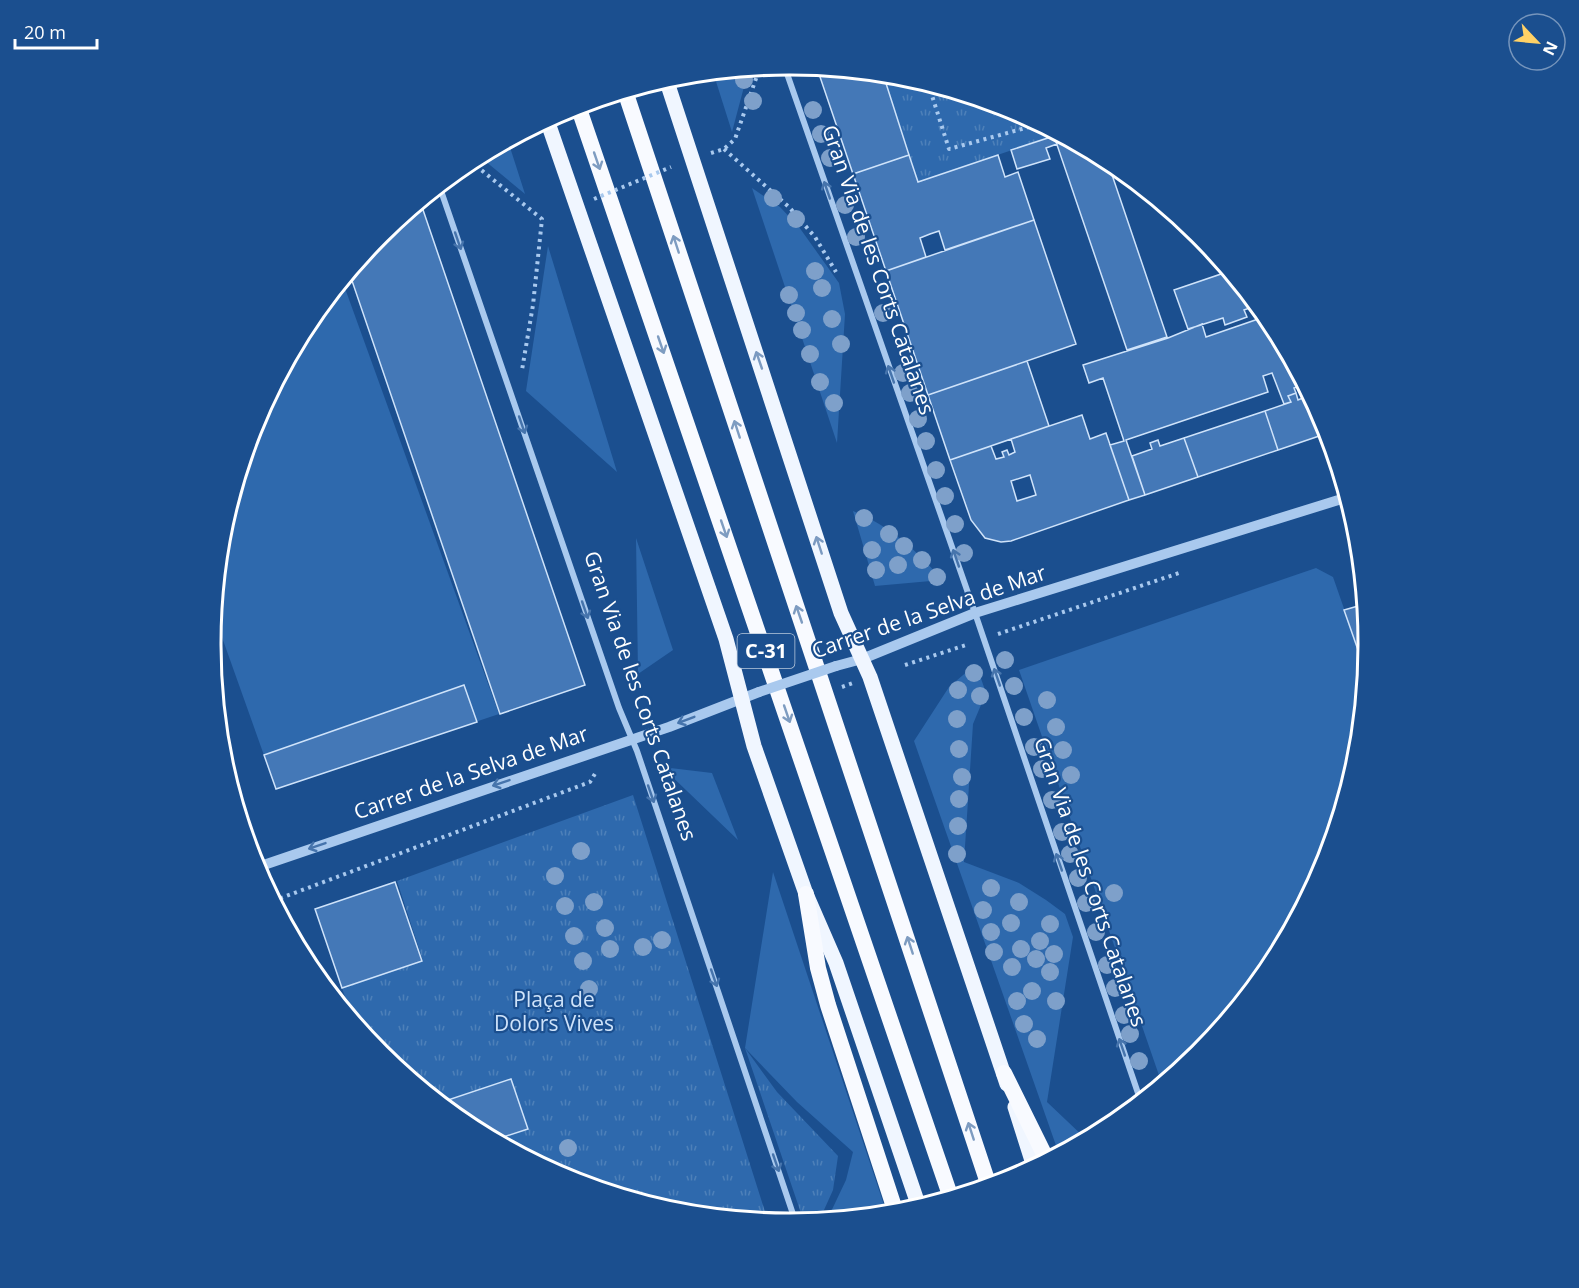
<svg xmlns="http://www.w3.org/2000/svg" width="1579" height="1288" font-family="'Open Sans',sans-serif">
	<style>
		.grass { fill: #2e69ad }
		.park { fill: url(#park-tufts) }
		.building { fill: #4478b7; stroke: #cfe3fa; stroke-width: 1.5; fill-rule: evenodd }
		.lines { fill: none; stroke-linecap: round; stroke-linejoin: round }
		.path { stroke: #a9c9ee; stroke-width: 4; stroke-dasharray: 3 4.5; stroke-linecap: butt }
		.minor { stroke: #a9c9ee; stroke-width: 6 }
		.tertiary { stroke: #a9c9ee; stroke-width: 10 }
		.primary { stroke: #f0f6ff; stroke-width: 15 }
		.trunk { stroke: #f8faff; stroke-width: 16 }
		.path-bridge { stroke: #a9c9ee; stroke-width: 4; stroke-dasharray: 3 4.5; stroke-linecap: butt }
		.tertiary-bridge { stroke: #a9c9ee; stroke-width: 10 }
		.tree { fill: #7ea0ca }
		.oneway { stroke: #7e9cc1 }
		.oneway2 { stroke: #4674ac }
		.oneway3 { stroke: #7b9ac1 }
		.labels { text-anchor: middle; stroke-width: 4.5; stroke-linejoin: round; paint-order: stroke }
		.shield { fill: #1b4f8f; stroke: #bbcadd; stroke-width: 1.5 }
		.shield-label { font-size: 20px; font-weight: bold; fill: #fff }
		.street-label { font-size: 21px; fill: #fff; stroke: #1b4f8f }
		.park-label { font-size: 21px; fill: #cfe3fa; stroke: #1b4f8f }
		.rim { fill: none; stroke: #fff; stroke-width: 3 }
	</style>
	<defs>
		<pattern id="park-tufts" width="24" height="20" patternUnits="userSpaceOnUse" patternTransform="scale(1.5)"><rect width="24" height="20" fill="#2e69ad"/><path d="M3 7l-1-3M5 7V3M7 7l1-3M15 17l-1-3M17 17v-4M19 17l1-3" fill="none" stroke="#4d80b9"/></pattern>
	</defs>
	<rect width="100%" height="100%" fill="#1b4f8f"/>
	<path class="grass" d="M749,68l-17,64 -19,-60z
		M508,141l17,53 -46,-38z
		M752,188l28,19 19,20 40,56 6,31 -8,129z
		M548,246l69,226 -91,-81z
		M342,280l157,434 -223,75 -63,-177 8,-81 33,-109 54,-100z
		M853,511c35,14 65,40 89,69l-67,6z
		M636,538l37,112 -35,24z
		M1316,568l17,9 31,89h3l-9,91 -33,109 -54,100 -72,88 -37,30 -143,-414z
		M976,664l10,29 -13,31 -9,138 55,21 27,17 19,14 8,23 -26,165 39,37 -27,15 -145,-413 35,-54z
		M662,767l50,6 26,67z
		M773,872l114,342 -60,6 19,-40 7,-28 -56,-50 -52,-54z"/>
	<path class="park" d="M883,74c58,5 125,33 176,60l-141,48z
		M633,795l135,426 -92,-9 -109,-33 -100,-53 -88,-72 -25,-32 -12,-34 81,-27 -26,-80z
		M745,1048l32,44 61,64 -5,34 -14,31 -15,1z"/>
	<path class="building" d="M826,68l57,6 26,81 -56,19 -35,-103z
		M1059,134l48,26 60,177 -40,13 -73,-214z
		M1054,136l3,8 -11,4 4,11 -33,10 -6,-19z
		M909,155l9,27 80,-27 7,22 13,-5 16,48 -89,30 -6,-19 -9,3 -10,4 6,19 -40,14 -33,-97z
		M420,201l165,484 -85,29 -151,-442 31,-38z
		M1034,220l42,124 -148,51 -42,-124z
		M1230,271l28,34 -14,5 3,7 -22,8 -2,-7 -35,11 -14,-39z
		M1267,316l43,79 -5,2 -4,-11 -7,2 2,5 -8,3 3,6 -7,2 -12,-31 -9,3 5,16 -142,48 19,55 -16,5 -19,-55 14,-4 -21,-63 -14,5 -6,-18 85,-27 34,-14 4,13z
		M1027,361l22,65 -99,34 -22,-65z
		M1296,393l2,7 12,-5 18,38 -50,17 -13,-39 26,-9 -3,-6z
		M1265,411l13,39 -80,27 -14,-39z
		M1082,415l8,24 16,-6 23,67 -118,41 -10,1 -16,-4 -14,-18 -21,-60 41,-14 5,13 8,-2 -2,-5 5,-2 2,5 6,-3 -4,-13zM1030,475l6,20 -19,6 -6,-20z
		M1184,438l14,39 -53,18 -13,-39 20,-7 -2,-6 8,-3 2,6z
		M1365,604l4,40 -2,22 -3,1 -20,-57z
		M464,685l13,37 -201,67 -12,-34z
		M395,882l27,79 -80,27 -27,-79z
		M511,1079l17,50 -34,11 -27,-14 -28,-23z"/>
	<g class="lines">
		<path class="path" d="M928,83l21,66 91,-25
			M724,149l65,58 26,30 21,35
			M711,153l13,-4 11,-10 25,-72
			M470,161l72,58 -9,86 -11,65
			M998,634l184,-62
			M905,665l64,-21
			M273,901l317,-119 6,-10
			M767,1221l10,-4"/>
		<path class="minor" d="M784,65l191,548 166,489
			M439,185l180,523 18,43 159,472"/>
		<path class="tertiary" d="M836,666l26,-7 113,-46 373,-116
			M255,868l414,-141 90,-35"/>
		<path class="primary" d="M666,79l175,534 29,64 137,407
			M547,120l179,519 28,107 52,148 30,69 83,244
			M1015,1107l19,60"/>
		<path class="trunk" d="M625,91l364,1095
			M578,106l373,1092
			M806,894l12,74 10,37 68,208
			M1004,1073l43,87"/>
		<path class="path-bridge" d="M594,199l77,-32
			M842,687l14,-5"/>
		<path class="tertiary-bridge" d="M759,692l77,-26"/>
	</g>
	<g class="tree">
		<circle cx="744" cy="80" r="9"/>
		<circle cx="753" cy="101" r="9"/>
		<circle cx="813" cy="110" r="9"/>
		<circle cx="821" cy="134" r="9"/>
		<circle cx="830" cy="158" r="9"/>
		<circle cx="773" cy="198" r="9"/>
		<circle cx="845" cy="205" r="9"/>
		<circle cx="796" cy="219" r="9"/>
		<circle cx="856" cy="237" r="9"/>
		<circle cx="815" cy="271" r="9"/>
		<circle cx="822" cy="288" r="9"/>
		<circle cx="789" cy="295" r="9"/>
		<circle cx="796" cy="313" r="9"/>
		<circle cx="883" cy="313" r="9"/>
		<circle cx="832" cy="319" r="9"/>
		<circle cx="802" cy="330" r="9"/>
		<circle cx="841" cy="344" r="9"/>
		<circle cx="810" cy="354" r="9"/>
		<circle cx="903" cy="373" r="9"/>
		<circle cx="820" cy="382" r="9"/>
		<circle cx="910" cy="393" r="9"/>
		<circle cx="834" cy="403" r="9"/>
		<circle cx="918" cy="419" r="9"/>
		<circle cx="926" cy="441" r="9"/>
		<circle cx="936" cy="470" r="9"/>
		<circle cx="945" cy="496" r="9"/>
		<circle cx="864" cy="518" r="9"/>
		<circle cx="955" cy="524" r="9"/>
		<circle cx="889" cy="534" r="9"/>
		<circle cx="904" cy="546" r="9"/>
		<circle cx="872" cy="550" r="9"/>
		<circle cx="964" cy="553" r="9"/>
		<circle cx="922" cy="560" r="9"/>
		<circle cx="898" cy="565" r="9"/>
		<circle cx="876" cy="570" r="9"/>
		<circle cx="937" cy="577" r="9"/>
		<circle cx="1005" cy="660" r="9"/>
		<circle cx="974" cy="673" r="9"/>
		<circle cx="1014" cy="686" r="9"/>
		<circle cx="958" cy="690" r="9"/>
		<circle cx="980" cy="696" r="9"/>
		<circle cx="1047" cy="700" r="9"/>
		<circle cx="1024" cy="717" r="9"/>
		<circle cx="957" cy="719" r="9"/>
		<circle cx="1056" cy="727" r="9"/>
		<circle cx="1034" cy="747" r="9"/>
		<circle cx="959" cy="749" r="9"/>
		<circle cx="1063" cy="750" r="9"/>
		<circle cx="1042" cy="769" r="9"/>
		<circle cx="1071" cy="775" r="9"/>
		<circle cx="962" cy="777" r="9"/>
		<circle cx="959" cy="799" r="9"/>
		<circle cx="1052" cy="800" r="9"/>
		<circle cx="958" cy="826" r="9"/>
		<circle cx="1062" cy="832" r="9"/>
		<circle cx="581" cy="851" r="9"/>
		<circle cx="957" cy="854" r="9"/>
		<circle cx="1070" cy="854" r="9"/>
		<circle cx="555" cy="876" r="9"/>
		<circle cx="1078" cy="878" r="9"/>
		<circle cx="991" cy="888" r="9"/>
		<circle cx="1114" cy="893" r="9"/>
		<circle cx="594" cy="902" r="9"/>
		<circle cx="1019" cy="902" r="9"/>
		<circle cx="1086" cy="903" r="9"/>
		<circle cx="565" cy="906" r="9"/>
		<circle cx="983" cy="910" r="9"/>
		<circle cx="1011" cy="923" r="9"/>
		<circle cx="1050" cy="924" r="9"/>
		<circle cx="605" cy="928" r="9"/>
		<circle cx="991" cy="932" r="9"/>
		<circle cx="1096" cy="932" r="9"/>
		<circle cx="574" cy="936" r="9"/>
		<circle cx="662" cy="940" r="9"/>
		<circle cx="1040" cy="941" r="9"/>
		<circle cx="643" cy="947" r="9"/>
		<circle cx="610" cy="949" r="9"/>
		<circle cx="1021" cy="949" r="9"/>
		<circle cx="994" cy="952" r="9"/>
		<circle cx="1054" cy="954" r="9"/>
		<circle cx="1036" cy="959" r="9"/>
		<circle cx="583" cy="961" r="9"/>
		<circle cx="1107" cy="965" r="9"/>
		<circle cx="1012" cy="967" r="9"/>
		<circle cx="1050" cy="972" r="9"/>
		<circle cx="1115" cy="988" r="9"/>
		<circle cx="589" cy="989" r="9"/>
		<circle cx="1032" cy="991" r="9"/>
		<circle cx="1017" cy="1001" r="9"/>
		<circle cx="1056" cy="1001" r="9"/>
		<circle cx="1124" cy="1015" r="9"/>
		<circle cx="1024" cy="1024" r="9"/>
		<circle cx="1130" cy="1034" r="9"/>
		<circle cx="1037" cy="1039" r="9"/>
		<circle cx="1139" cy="1061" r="9"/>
		<circle cx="568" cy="1148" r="9"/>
	</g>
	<defs><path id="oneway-shaft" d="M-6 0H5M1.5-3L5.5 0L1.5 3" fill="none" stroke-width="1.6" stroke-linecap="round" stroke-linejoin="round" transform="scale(1.5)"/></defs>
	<g class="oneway">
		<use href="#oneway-shaft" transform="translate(597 161) rotate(71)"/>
		<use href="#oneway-shaft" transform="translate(676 244) rotate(-108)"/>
		<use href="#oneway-shaft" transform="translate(661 345) rotate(71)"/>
		<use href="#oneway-shaft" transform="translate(737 429) rotate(-108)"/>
		<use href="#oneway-shaft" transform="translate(724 529) rotate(71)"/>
		<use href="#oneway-shaft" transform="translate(799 614) rotate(-109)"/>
		<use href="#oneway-shaft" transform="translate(787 714) rotate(71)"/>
		<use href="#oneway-shaft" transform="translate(910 945) rotate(-108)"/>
		<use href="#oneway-shaft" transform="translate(971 1131) rotate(-108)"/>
	</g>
	<g class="oneway2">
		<use href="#oneway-shaft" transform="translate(827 190) rotate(-109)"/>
		<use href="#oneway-shaft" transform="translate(458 241) rotate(71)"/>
		<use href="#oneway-shaft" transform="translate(891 374) rotate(-109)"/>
		<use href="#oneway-shaft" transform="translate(522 425) rotate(71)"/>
		<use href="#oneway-shaft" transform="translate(956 558) rotate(-109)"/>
		<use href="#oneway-shaft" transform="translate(585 610) rotate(71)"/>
		<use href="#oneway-shaft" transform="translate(997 677) rotate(-109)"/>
		<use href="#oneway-shaft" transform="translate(686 720) rotate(159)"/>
		<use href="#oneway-shaft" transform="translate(501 783) rotate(161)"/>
		<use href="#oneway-shaft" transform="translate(651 794) rotate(71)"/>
		<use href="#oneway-shaft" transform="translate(317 846) rotate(161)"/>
		<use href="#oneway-shaft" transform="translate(1059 862) rotate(-109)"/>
		<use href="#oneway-shaft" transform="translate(714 978) rotate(71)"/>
		<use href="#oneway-shaft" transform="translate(1122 1047) rotate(-109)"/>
		<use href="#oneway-shaft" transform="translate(776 1163) rotate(71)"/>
	</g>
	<g class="oneway3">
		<use href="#oneway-shaft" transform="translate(759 360) rotate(-109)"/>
		<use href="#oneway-shaft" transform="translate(819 545) rotate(-108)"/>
	</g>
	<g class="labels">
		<rect class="shield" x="737.5" y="634" width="57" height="34" rx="4.5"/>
		<g class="shield-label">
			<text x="766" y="658">C-31</text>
		</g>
		<g class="street-label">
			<text transform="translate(878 270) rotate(71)" y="7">Gran Via de les Corts Catalanes</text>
			<text transform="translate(929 612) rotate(-19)" y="7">Carrer de la Selva de Mar</text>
			<text transform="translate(640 696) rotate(71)" y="7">Gran Via de les Corts Catalanes</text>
			<text transform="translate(471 773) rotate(-19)" y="7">Carrer de la Selva de Mar</text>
			<text transform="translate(1090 882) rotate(71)" y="7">Gran Via de les Corts Catalanes</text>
		</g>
		<g class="park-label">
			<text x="554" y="1007">Plaça de<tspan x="554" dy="24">Dolors Vives</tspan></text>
		</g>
	</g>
	<path d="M0 0H1579V1288H0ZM789 75H790A568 568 0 0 1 1358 643V645A568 568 0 0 1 790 1213H789A568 568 0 0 1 221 645V643A568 568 0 0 1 789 75Z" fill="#1b4f8f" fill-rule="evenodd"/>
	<path class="rim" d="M789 75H790A568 568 0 0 1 1358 643V645A568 568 0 0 1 790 1213H789A568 568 0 0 1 221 645V643A568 568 0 0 1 789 75Z"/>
	<g transform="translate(1537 42) rotate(116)"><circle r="28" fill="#1b4f8f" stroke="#7695bc" stroke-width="1.5"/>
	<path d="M0-4.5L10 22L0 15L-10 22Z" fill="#ffd166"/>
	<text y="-9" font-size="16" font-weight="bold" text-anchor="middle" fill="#ffffff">N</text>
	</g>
	<path d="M15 39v9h82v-9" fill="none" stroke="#ffffff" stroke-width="3"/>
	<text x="24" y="39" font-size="18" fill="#ffffff" stroke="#1b4f8f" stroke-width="4.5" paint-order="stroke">20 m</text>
</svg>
